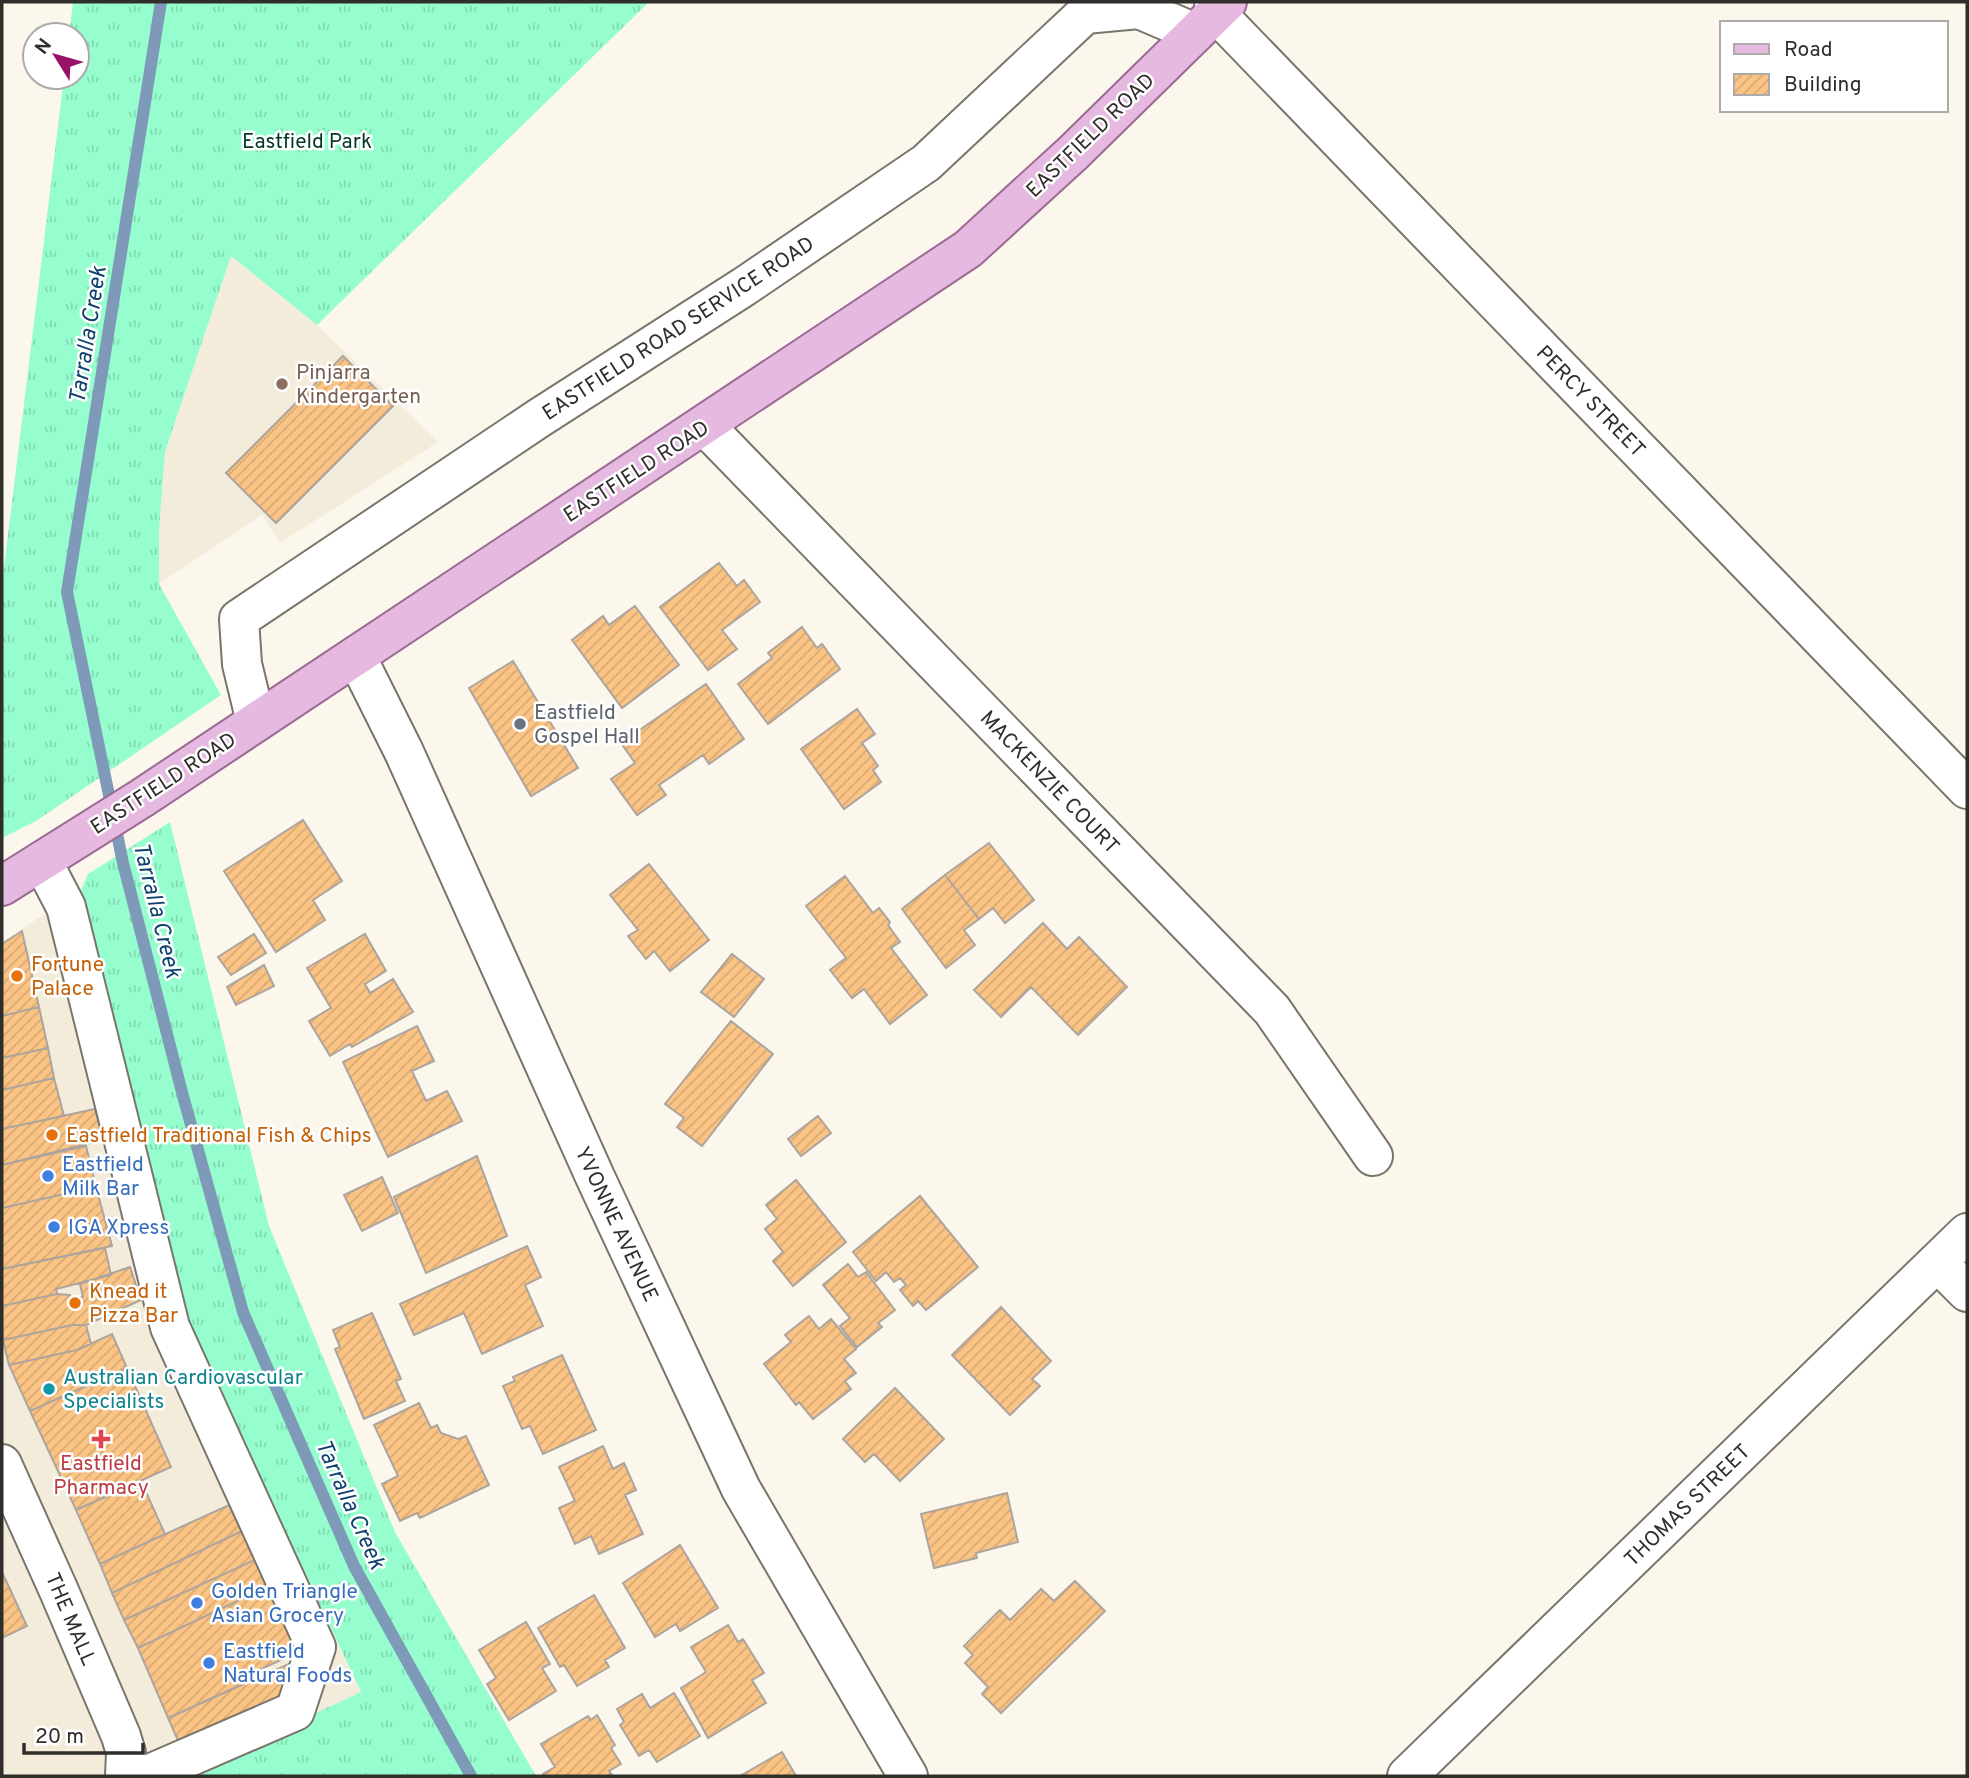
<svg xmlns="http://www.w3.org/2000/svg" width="1969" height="1778" font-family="Overpass,sans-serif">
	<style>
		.built { fill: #f4ecdb }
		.grass { fill: url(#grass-tufts) }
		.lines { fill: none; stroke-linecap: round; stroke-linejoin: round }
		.stream { stroke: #7e9ab8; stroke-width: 12 }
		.building { fill: url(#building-hatch); stroke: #ada59d; stroke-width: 2 }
		.minor-casing { stroke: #79756b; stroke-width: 42 }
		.major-casing { stroke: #9b6a93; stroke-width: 42 }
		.minor { stroke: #fff; stroke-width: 38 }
		.major { stroke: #e5b9e0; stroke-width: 38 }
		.education-dot { fill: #8d6e63; stroke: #fff; stroke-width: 2.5 }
		.worship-dot { fill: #6b7280; stroke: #fff; stroke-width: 2.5 }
		.food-dot { fill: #e8710a; stroke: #fff; stroke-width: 2.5 }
		.shop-dot { fill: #3f7fe0; stroke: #fff; stroke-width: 2.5 }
		.culture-dot { fill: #0f9aa8; stroke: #fff; stroke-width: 2.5 }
		.health-dot { fill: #e0444e; stroke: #fff; stroke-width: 2.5 }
		.labels { text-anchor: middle; stroke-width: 5; stroke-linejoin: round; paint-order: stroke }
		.street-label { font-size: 21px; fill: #302e2a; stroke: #fff }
		.park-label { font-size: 21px; fill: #023724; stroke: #fff }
		.education-label { font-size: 21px; fill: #785e54; stroke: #fff; text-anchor: start }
		.worship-label { font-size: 21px; fill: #5b616d; stroke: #fff; text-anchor: start }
		.food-label { font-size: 21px; fill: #c56008; stroke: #fff; text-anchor: start }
		.shop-label { font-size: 21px; fill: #366cbe; stroke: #fff; text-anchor: start }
		.culture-label { font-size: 21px; fill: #0d838f; stroke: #fff; text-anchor: start }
		.health-label { font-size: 21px; fill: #be3a42; stroke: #fff }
		.water-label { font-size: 23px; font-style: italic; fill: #0f416f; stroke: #fff }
	</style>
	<defs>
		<pattern id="grass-tufts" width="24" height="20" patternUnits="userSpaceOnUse" patternTransform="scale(1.75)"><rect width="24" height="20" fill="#96fece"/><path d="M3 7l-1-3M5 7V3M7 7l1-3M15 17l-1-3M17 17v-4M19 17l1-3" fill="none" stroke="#82dab1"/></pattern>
		<pattern id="building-hatch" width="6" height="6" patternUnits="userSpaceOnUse" patternTransform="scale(1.75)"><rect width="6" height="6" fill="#fbc485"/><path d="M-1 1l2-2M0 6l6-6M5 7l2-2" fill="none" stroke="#d7a973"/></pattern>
	</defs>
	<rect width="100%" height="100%" fill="#fcf7ec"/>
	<path class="built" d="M231,256l86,69 121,117 -158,101 -18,-28 -103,69v-53l6,-79z
		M81,890l106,432 174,371 -181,83h-178v-834z"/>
	<path class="grass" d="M73,2h576l-332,323 -86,-69 -66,196 -6,79v53l62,111 -185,126 -34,17v-254l62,-507h13v-42h-8z
		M170,822l99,404 126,306 141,244h-356l181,-84 -174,-370 -106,-432 7,-16z"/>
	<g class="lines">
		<path class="stream" d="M161,2l-94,590 56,271 60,233 60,216 111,254 117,210"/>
	</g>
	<path class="building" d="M343,356l50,50 -117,117 -50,-50z
		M719,563l18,23 7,-6 16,22 -38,28 15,19 -29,21 -48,-63z
		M635,606l44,59 -57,43 -50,-68 31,-24 6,9z
		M802,627l15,21 5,-4 18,25 -72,55 -30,-40 34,-26 -4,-5z
		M513,661l65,107 -47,28 -62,-108z
		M706,684l38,55 -35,25 -6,-9 -44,30 7,10 -29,20 -26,-36 24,-16 -14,-20z
		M857,709l18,25 -13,9 16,23 -5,4 8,12 -37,27 -43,-60z
		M303,820l39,61 -29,19 12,20 -49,32 -52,-81z
		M989,843l45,57 -29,23 -12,-15 -14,11 -34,-44z
		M649,864l60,76 -39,31 -16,-20 -8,8 -18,-23 10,-6 -28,-35z
		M945,875l34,44 -15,11 11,15 -29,23 -44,-59z
		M845,876l28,37 6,-5 11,14 -2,3 12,17 -9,6 36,47 -37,29 -26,-35 -12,9 -22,-28 16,-12 -40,-52z
		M1043,923l24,26 12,-12 48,50 -49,48 -47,-48 -30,30 -27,-27z
		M22,931l17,76 -37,9v-72z
		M254,934l12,19 -35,22 -13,-18z
		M365,934l21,37 -21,13 5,9 23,-14 20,33 -61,35 -2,-3 -20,12 -21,-35 22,-13 -24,-40z
		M732,954l32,25 -30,38 -33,-25z
		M264,965l10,21 -38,19 -9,-18z
		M39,1007l9,41 -46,10v-42z
		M731,1021l42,33 -71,92 -25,-19 7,-9 -19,-14z
		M417,1026l17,35 -22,10 14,30 21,-10 15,30 -74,36 -45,-95z
		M48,1048l6,30 -52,12v-32z
		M54,1078l10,38 -62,13v-39z
		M95,1109l8,31 -101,25v-36z
		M818,1116l13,17 -30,23 -13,-17z
		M86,1146l10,41 -94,21v-43z
		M477,1156l30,80 -81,37 -32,-76z
		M382,1177l16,36 -36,18 -18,-36z
		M796,1180l50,62 -53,44 -20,-25 10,-9 -18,-23 12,-10 -11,-14z
		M96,1187l16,59 -110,23v-61z
		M920,1196l58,71 -52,43 -8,-9 -5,5 -13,-16 6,-5 -6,-7 -6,4 -8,-10 -10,9 -23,-29z
		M527,1246l14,31 -16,8 18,41 -61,28 -18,-41 -50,22 -14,-31z
		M105,1248l6,27 -55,14 1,5 -55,12v-37z
		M848,1264l10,13 8,-5 29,38 -17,13 4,4 -25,20 -17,-21 10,-8 -27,-33z
		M130,1267l11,33 -55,25h-14l-69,15 -1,-34 55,-12 13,1 1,5 12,-3 -3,-13z
		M1001,1307l50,54 -19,18 8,7 -30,29 -58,-60z
		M372,1313l29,66 -5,2 9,20 -41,18 -29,-70 5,-2 -7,-17z
		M809,1316l10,13 12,-10 25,30 -12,10 12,14 -11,8 6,8 -38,30 -14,-17 -3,3 -32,-41 27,-22 -6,-7z
		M72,1325h14l5,19 -14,6 -68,15 -6,-25z
		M112,1334l15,34 -97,43 -21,-46 68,-15z
		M562,1355l34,75 -53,24 -13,-28 -8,3 -19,-43 12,-5 -2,-4z
		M127,1368l44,99 -95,43 -46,-99z
		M895,1388l49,51 -44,42 -26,-27 -9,8 -22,-23z
		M419,1403l12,25 6,-3 4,8 17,6 8,-3 23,49 -69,33 -3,-5 -17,8 -18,-37 16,-8 -24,-51z
		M603,1446l10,23 11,-6 12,27 -11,5 18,39 -44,20 -8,-18 -16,8 -16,-36 16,-7 -16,-34z
		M141,1481l24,53 -65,30 -24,-54z
		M1007,1493l11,49 -42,11 1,5 -43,10 -13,-54z
		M229,1505l13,26 -130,62 -12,-29z
		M242,1531l15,28 -133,61 -12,-27z
		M680,1545l38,63 -38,23 -4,-7 -21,13 -32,-54z
		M257,1559l12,27 -131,62 -14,-28z
		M2,1572l25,54 -25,12z
		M1075,1581l30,30 -104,102 -19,-19 6,-7 -23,-24 8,-8 -9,-9 36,-36 10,10 31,-31 13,12z
		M269,1586l30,66 -49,22 2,6 -84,38 -30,-70z
		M594,1595l31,53 -20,12 4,7 -32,19 -13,-21 -4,2 -22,-39z
		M526,1622l24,42 -8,4 14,23 -47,29 -22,-36 9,-6 -17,-28z
		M728,1625l10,17 5,-3 21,34 -12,7 14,23 -58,35 -27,-50 25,-16 -15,-25z
		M293,1662l-14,39 -99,44 -12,-27z
		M674,1693l26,43 -43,26 -8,-12 -10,6 -19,-31 4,-3 -7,-13 25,-15 8,14z
		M597,1715l18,30 -4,3 10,16 -12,7 4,5h-69l-1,-2 12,-7 -14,-23 47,-28 3,4z
		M782,1752l14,24h-56z"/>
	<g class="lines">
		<g class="minor-casing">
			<path id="minor" d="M1214,2l2,11 751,776
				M705,426l567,584 101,146
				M356,656l48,96 192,427 145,310 167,287
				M256,722l-14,-58 -3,-45 300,-201 206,-132 181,-123 159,-149 54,-5 56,24
				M42,861l24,46 104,420 146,320 -21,64 -150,65
				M1937,1262l30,30
				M2,1464l57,127 62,145 5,17 -1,23
				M1407,1776l560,-543"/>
		</g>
		<g class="major-casing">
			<path id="major" d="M2,886l140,-88 826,-549 105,-96 154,-151"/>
		</g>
		<use href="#minor" class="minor"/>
		<use href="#major" class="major"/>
	</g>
	<circle class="education-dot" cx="282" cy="384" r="7"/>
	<circle class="worship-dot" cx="520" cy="724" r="7"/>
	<g class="food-dot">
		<circle cx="17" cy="976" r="7"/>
		<circle cx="52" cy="1135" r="7"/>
		<circle cx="75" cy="1303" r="7"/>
	</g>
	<g class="shop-dot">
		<circle cx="48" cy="1176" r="7"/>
		<circle cx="54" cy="1227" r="7"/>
		<circle cx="197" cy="1603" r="7"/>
		<circle cx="209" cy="1663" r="7"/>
	</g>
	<circle class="culture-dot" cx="49" cy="1389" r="7"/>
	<path class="health-dot" d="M97.5 1428.5h7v7h7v7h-7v7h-7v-7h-7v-7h7z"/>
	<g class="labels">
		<g class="street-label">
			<text transform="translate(1090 135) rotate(-44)" y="7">EASTFIELD ROAD</text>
			<text transform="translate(678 328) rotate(-33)" y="7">EASTFIELD ROAD SERVICE ROAD</text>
			<text transform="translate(1591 401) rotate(46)" y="7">PERCY STREET</text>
			<text transform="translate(636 471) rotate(-33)" y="7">EASTFIELD ROAD</text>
			<text transform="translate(1050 782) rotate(46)" y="7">MACKENZIE COURT</text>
			<text transform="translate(163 783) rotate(-33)" y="7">EASTFIELD ROAD</text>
			<text transform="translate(617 1224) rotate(65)" y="7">YVONNE AVENUE</text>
			<text transform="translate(1687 1505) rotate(-44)" y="7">THOMAS STREET</text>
			<text transform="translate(71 1619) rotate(67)" y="7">THE MALL</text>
		</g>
		<g class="park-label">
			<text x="307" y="148">Eastfield Park</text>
		</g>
		<g class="education-label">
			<text x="296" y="379">Pinjarra<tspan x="296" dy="24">Kindergarten</tspan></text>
		</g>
		<g class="worship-label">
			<text x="534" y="719">Eastfield<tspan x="534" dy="24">Gospel Hall</tspan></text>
		</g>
		<g class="food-label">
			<text x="31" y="971">Fortune<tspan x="31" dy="24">Palace</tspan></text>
			<text x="66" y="1142">Eastfield Traditional Fish &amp; Chips</text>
			<text x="89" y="1298">Knead it<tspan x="89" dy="24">Pizza Bar</tspan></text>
		</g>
		<g class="shop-label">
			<text x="62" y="1171">Eastfield<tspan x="62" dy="24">Milk Bar</tspan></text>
			<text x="68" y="1234">IGA Xpress</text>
			<text x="211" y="1598">Golden Triangle<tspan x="211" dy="24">Asian Grocery</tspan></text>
			<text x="223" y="1658">Eastfield<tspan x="223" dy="24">Natural Foods</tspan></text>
		</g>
		<g class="culture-label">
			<text x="63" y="1384">Australian Cardiovascular<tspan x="63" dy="24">Specialists</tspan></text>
		</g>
		<g class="health-label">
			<text x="101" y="1470">Eastfield<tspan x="101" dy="24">Pharmacy</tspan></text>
		</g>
		<g class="water-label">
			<text transform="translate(87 335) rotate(-81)" y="8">Tarralla Creek</text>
			<text transform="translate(158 910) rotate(76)" y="8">Tarralla Creek</text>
			<text transform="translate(351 1504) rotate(66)" y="8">Tarralla Creek</text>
		</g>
	</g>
	<rect width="1969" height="1778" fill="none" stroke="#302e2a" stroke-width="7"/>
	<rect x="1720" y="21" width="228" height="91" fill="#ffffff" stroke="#acabaa" stroke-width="2"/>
	<rect x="1734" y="44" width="35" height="10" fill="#e5b9e0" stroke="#acabaa" stroke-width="2"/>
	<text x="1784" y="56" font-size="21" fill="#302e2a">Road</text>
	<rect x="1734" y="74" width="35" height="21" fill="url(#building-hatch)" stroke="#acabaa" stroke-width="2"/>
	<text x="1784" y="91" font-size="21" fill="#302e2a">Building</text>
	<g transform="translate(56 56) rotate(307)"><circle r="33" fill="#ffffff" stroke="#acabaa" stroke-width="2"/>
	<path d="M0-5L12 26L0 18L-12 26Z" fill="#981367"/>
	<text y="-10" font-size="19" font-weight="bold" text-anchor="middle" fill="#302e2a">N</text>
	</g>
	<path d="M24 1743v10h119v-10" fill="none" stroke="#302e2a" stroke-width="3.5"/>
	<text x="35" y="1743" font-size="21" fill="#302e2a" stroke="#ffffff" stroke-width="5" paint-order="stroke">20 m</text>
</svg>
